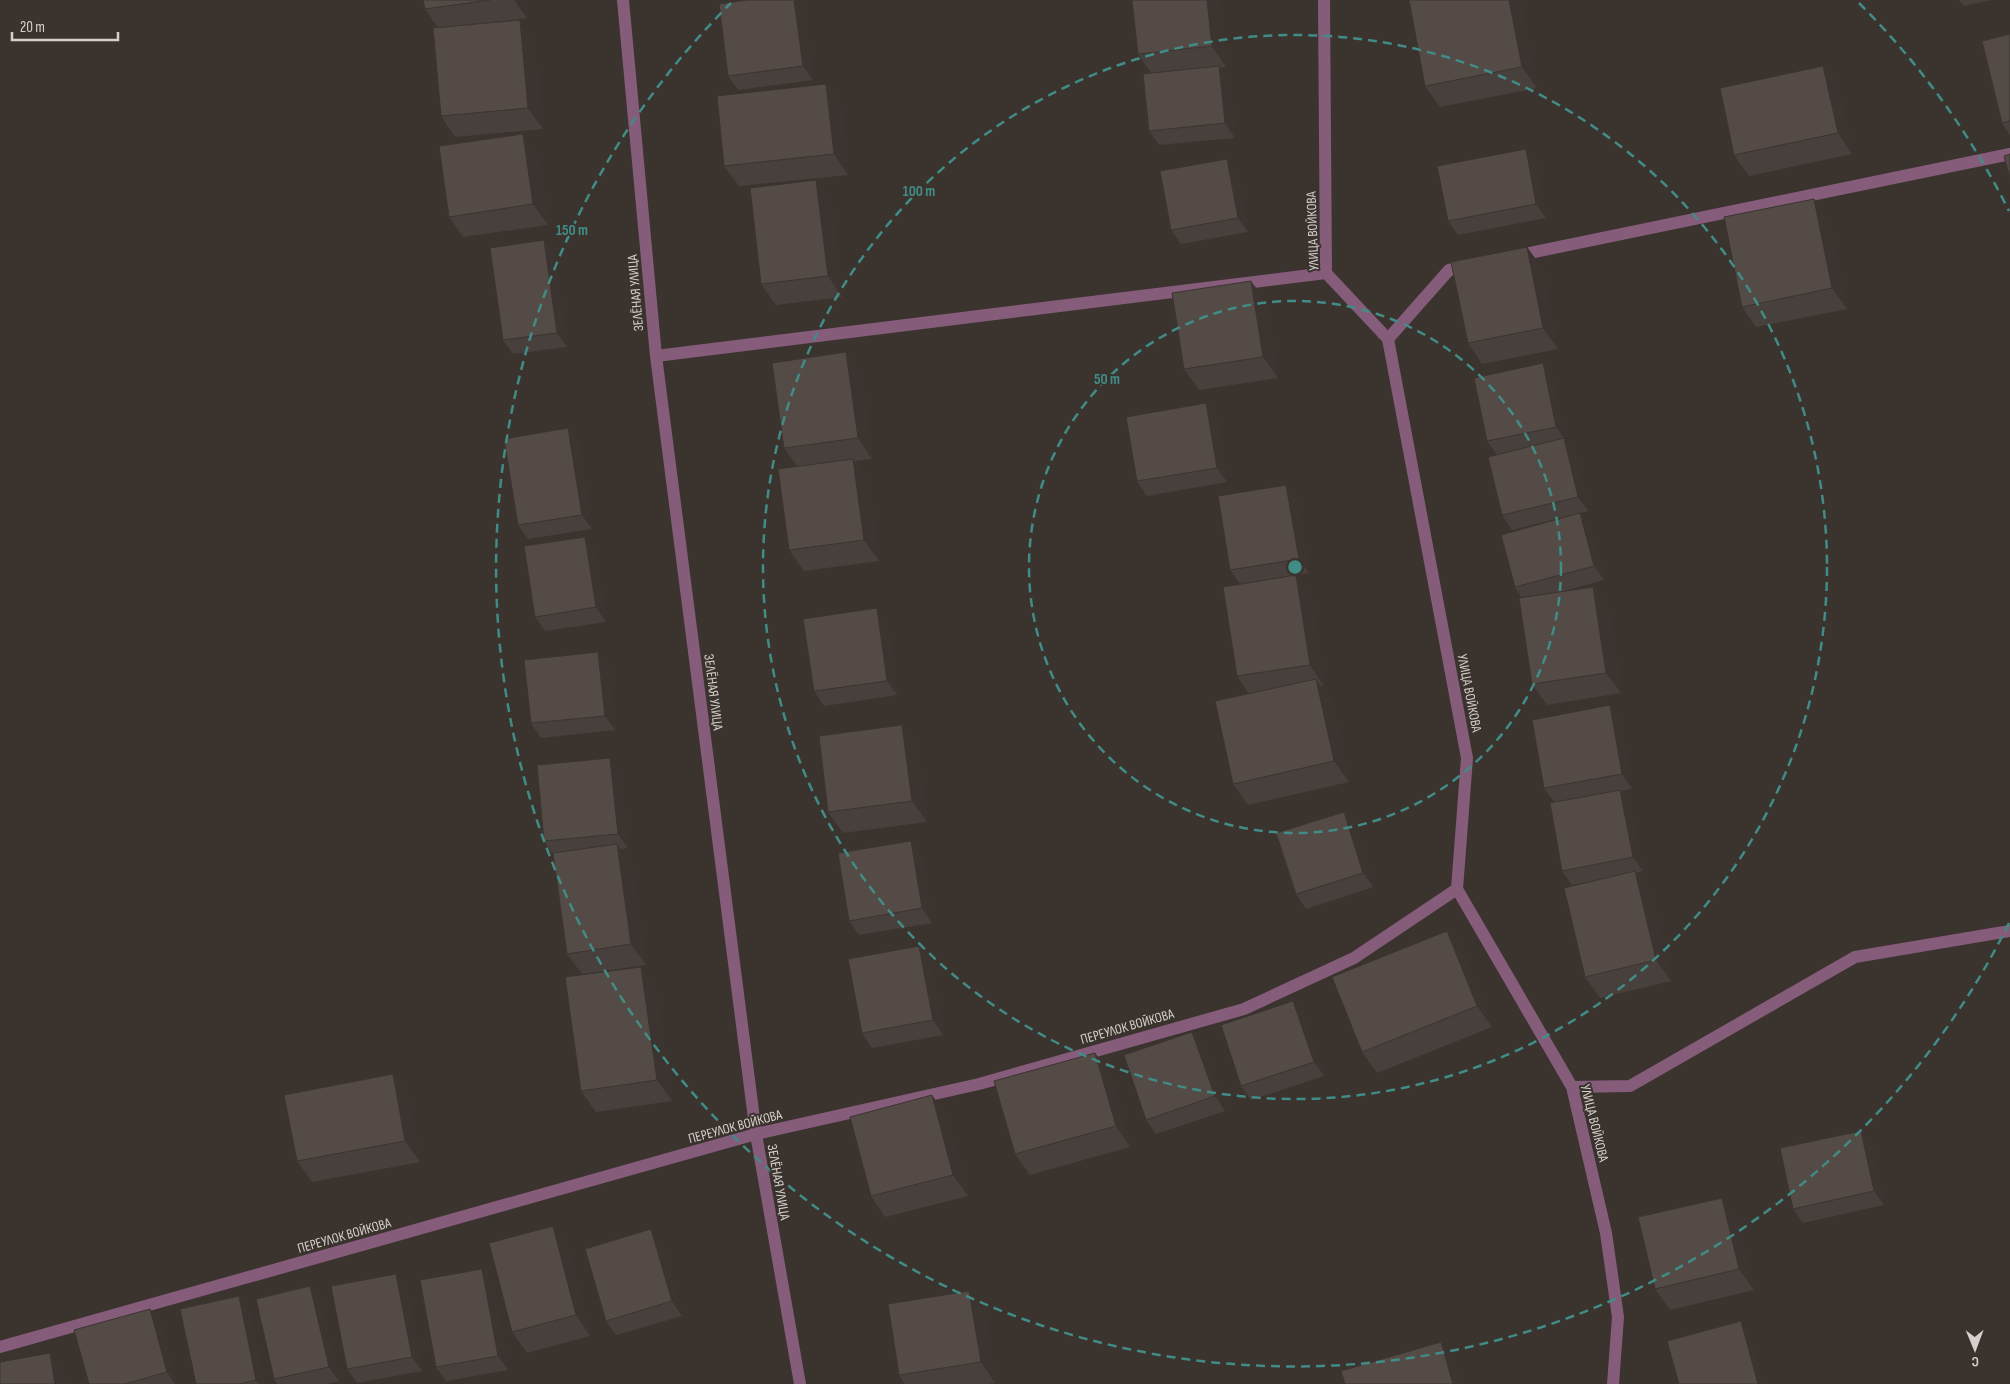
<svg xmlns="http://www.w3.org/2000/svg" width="2010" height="1384" font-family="'Sofia Sans Condensed',sans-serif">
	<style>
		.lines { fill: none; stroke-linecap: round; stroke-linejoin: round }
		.minor { stroke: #865c7b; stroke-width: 12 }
		.wall { fill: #48403c }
		.shaded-wall { fill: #3b3431 }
		.building { fill: #544b46; stroke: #3b3431 }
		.ring { fill: none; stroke: #418c86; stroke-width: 2.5; stroke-dasharray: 9 6 }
		.labels { text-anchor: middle; stroke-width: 4; stroke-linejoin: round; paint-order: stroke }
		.street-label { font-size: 14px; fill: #d6d0cd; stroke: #3b332e }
		.centre { fill: #418c86; stroke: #3b332e; stroke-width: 2.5 }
		.ring-label { font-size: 15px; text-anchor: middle; font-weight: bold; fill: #418c86; stroke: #3b332e; stroke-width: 4; stroke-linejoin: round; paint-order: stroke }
	</style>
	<rect width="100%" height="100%" fill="#3b332e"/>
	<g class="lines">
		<path class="minor" d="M623,0l33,356 100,778 44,250
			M1324,0l2,273 62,66 79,419 -10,131 115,198 34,146 12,84 -5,67
			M1515,256l495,-102
			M1388,339l61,-69 20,-4
			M656,356l670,-83
			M1572,1087l58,-1 225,-129 155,-26
			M0,1347l756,-213 223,-50 265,-75 110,-51 103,-69"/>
	</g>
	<path class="wall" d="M423,0h101l3,18 -30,4 37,19 9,88 -88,8 -14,-21 -3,-88 -13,-19z
		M747,0h51l6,8 9,72 -75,10 -10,-14z
		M1219,0l7,67 -6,1 9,12 6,58 -76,7 -10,-14 2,-58 -13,-19z
		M1409,0h110l1,2 17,86 -97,19 -15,-21z
		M1959,0h33l-28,6z
		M2010,34v101l-8,-12z
		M1823,66l15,21 14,67 -103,22 -15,-21z
		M826,84l15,21 7,70 -109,11 -15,-20z
		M538,154l10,71 -85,12 -14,-20z
		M1536,163l10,55 -88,17 -10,-14z
		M1237,173l11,59 -67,12 -10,-14z
		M831,201l11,96 -66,8 -15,-21z
		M1828,220l19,89 -91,18 -14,-20z
		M544,240l10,14 13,93 -54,7 -10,-14z
		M1527,247l15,21 16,81 -76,15 -14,-21z
		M1266,302l12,76 -79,12 -15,-21z
		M1543,363l10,15 12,63 9,12 14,58 -76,19 -10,-15 -5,-60 -10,-14z
		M861,373l11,86 -17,2 13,19 11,81 -75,10 -15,-21 8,-84 -13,-18z
		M1206,403l10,14 11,65 -80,14 -10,-15z
		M568,428l10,15 14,86 -64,10 -10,-14z
		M1296,500l13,73 -21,4 23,19 13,90h-3l10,14 18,82 -101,23 -15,-21 16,-90 -12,-18 3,-92 -10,-14z
		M1590,528l14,52 -43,12 32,-5 15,21 13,85 -74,12 -15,-21 -10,-86 -7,-11z
		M595,551l11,71 -61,9 -10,-14z
		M887,623l10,72 -73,11 -10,-15z
		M608,666l7,64 -74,8 -10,-15z
		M1610,705l10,14 12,70 -11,2 9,14 13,66 -7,2 14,19 21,89 -71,17 -15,-21 7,-96 -20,4 -10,-14 -8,-69 -10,-14z
		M902,725l15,21 10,76 -84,11 -15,-21z
		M620,772l8,76 -8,1 12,16 14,100 -64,9 -15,-20 -14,-100 -9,-13z
		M1344,812l10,14 19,61 -67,22 -10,-15z
		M921,855l11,68 -73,12 -10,-14z
		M1447,931l15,20 30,76 -115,46 -15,-21z
		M919,946l10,14 14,75 -71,13 -10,-15z
		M641,967l14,20 17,114 -76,11 -15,-21z
		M1293,1001l10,14 21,61 -73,24 -10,-14z
		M1192,1032l10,14 23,65 -69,23 -10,-14z
		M1095,1053l15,21 20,73 -100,28 -15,-21z
		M393,1074l14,21 13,67 -108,20 -15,-21z
		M947,1116l21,80 -83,21 -14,-21z
		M1871,1145l13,60 -81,18 -10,-14z
		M1737,1218l17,72 -84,20 -15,-21z
		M661,1244l21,72 -66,19 -10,-14z
		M568,1247l22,89 -63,17 -15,-21z
		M492,1283l16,87 -62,11 -10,-14z
		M310,1286l10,15 19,80 -12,3h-50l-3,-5z
		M406,1288l16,83 -65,12 -10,-14z
		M249,1311l15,73h-68z
		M984,1312l11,71 -6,1h-84l-6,-9z
		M160,1323l16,61h-87z"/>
	<path class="shaded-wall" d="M514,0h10l3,18z
		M794,0h4l6,8 9,72 -10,-14z
		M1207,0h12l7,67 -14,-21z
		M1509,0h10l1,2 17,86 -15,-21z
		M520,20l14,21 9,88 -15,-21z
		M1219,66l10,14 6,58 -10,-15z
		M1823,66l15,21 14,67 -14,-21z
		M826,84l15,21 7,70 -14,-21z
		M523,134l15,20 10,71 -15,-21z
		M1526,149l10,14 10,55 -10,-14z
		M1227,159l10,14 11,59 -10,-14z
		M816,180l15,21 11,96 -14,-21z
		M1814,199l14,21 19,89 -15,-21z
		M544,240l10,14 13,93 -10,-14z
		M1527,247l15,21 16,81 -15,-21z
		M1251,281l15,21 12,76 -15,-21z
		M846,352l15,21 11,86 -14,-21z
		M1543,363l10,15 13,63 -10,-14z
		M1206,403l10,14 11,65 -10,-14z
		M568,428l10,15 14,86 -10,-14z
		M1564,438l10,15 14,58 -10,-14z
		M853,459l15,21 11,81 -15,-21z
		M1286,485l10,15 13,73 -10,-14z
		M1580,513l10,15 14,52 -10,-14z
		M585,537l10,14 11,71 -10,-15z
		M1296,575l15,21 13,90 -14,-21z
		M1593,587l15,21 13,85 -15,-20z
		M877,608l10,15 10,72 -10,-14z
		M598,652l10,14 7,64 -10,-14z
		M1316,679l15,21 18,82 -15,-21z
		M1610,705l10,14 12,70 -10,-15z
		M902,725l15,21 10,76 -15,-21z
		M610,758l10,14 8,76 -10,-14z
		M1620,790l10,15 13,66 -10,-14z
		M1344,812l10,14 19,61 -10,-14z
		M911,841l10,14 11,68 -10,-15z
		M617,844l15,21 14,100 -15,-21z
		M1635,871l15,21 21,89 -15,-21z
		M1447,931l15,20 30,76 -15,-21z
		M919,946l10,14 14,75 -10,-15z
		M641,967l14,20 17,114 -15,-21z
		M1293,1001l10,14 21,61 -10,-14z
		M1192,1032l10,14 23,65 -10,-15z
		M1095,1053l15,21 20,73 -14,-21z
		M393,1074l14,21 13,67 -15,-21z
		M932,1095l15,21 21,80 -15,-21z
		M1861,1131l10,14 13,60 -10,-14z
		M1722,1198l15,20 17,72 -15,-21z
		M553,1226l15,21 22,89 -14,-21z
		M651,1229l10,15 21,72 -10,-15z
		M482,1269l10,14 16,87 -10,-14z
		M396,1274l10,14 16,83 -10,-14z
		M310,1286l10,15 19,80 -10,-14z
		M969,1291l15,21 11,71 -14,-21z
		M239,1296l10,15 15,73h-5l-3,-4z
		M150,1309l10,14 16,61h-1l-8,-12z
		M1741,1321l10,14 13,49h-6z
		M1441,1342l14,21 6,21h-8z
		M50,1353l14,21 2,10h-11z"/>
	<path class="building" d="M423,0h67l-65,9z
		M747,0h47l9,66 -75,10 -9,-72z
		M1132,0h75l5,46 -74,8z
		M1409,0h100l13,67 -97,19z
		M520,20l8,88 -87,8 -8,-88z
		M2010,34v87l-8,2 -20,-82z
		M1219,66l6,57 -76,8 -6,-57z
		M1823,66l15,67 -104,22 -14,-67z
		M826,84l8,70 -110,12 -7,-70z
		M523,134l10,70 -84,13 -10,-71z
		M1526,149l10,55 -88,17 -11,-55z
		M2010,154v24l-6,-22z
		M1227,159l11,59 -67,12 -11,-59z
		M816,180l12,96 -67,8 -11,-96z
		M1814,199l18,89 -90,19 -18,-90z
		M544,240l13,93 -54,7 -13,-92z
		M1527,247l16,81 -75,15 -17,-81z
		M1251,281l12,76 -79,12 -12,-76z
		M846,352l12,86 -74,10 -12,-85z
		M1543,363l13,64 -69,14 -13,-63z
		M1206,403l11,65 -80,13 -11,-64z
		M568,428l14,87 -64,10 -14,-86z
		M1564,438l14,59 -76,18 -14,-58z
		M853,459l11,81 -75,10 -11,-81z
		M1286,485l13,74 -69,11 -12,-74z
		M1580,513l14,53 -79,21 -14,-52z
		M585,537l11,70 -61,10 -11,-71z
		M1296,575l14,90 -73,11 -14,-89z
		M1593,587l13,86 -74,11 -13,-86z
		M877,608l10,73 -73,10 -11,-72z
		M598,652l7,64 -74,7 -7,-63z
		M1316,679l18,82 -101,23 -18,-83z
		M1610,705l12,69 -78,14 -12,-68z
		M902,725l10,76 -84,11 -9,-76z
		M610,758l8,76 -74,7 -7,-76z
		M1620,790l13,67 -71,14 -12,-68z
		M1344,812l19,61 -67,21 -20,-61z
		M911,841l11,67 -73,13 -11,-68z
		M617,844l14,100 -64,10 -14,-101z
		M1635,871l21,89 -71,17 -21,-89z
		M1447,931l30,75 -115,46 -30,-75z
		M919,946l14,74 -71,13 -14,-74z
		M641,967l16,113 -76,11 -16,-114z
		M1293,1001l21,61 -73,24 -20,-61z
		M1192,1032l23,64 -69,24 -22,-65z
		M1095,1053l21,73 -101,28 -21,-73z
		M393,1074l12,67 -108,20 -13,-66z
		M932,1095l21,80 -82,21 -21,-79z
		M1861,1131l13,60 -81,18 -13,-61z
		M1722,1198l17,71 -84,20 -17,-72z
		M553,1226l23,89 -64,17 -23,-89z
		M651,1229l21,72 -66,20 -21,-72z
		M482,1269l16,87 -62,11 -16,-87z
		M396,1274l16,83 -65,12 -16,-83z
		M310,1286l19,81 -55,12 -18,-80z
		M969,1291l12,71 -82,13 -11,-71z
		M239,1296l17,84 -17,4h-43l-16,-75z
		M150,1309l17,63 -42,12h-36l-15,-54z
		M1741,1321l17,63h-79l-12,-43z
		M1441,1342l12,42h-108l-4,-13z
		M50,1353l5,31h-55v-22z"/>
	<g class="ring">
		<circle cx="1295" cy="567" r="266"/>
		<circle cx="1295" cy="567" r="532"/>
		<path d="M2009 923A798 798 0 1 1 731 3M1859 3A798 798 0 0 1 2009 211"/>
	</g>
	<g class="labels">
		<g class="street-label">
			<text transform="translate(1312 231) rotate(-92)" y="5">УЛИЦА ВОЙКОВА</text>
			<text transform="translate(635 293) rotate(-95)" y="5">ЗЕЛЁНАЯ УЛИЦА</text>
			<text transform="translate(714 692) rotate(83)" y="5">ЗЕЛЁНАЯ УЛИЦА</text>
			<text transform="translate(1470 693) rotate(79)" y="5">УЛИЦА ВОЙКОВА</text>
			<text transform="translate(1127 1026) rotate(-16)" y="5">ПЕРЕУЛОК ВОЙКОВА</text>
			<text transform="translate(1595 1123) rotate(76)" y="5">УЛИЦА ВОЙКОВА</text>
			<text transform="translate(735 1126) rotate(-15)" y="5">ПЕРЕУЛОК ВОЙКОВА</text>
			<text transform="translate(779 1182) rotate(80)" y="5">ЗЕЛЁНАЯ УЛИЦА</text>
			<text transform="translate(344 1235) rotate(-16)" y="5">ПЕРЕУЛОК ВОЙКОВА</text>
		</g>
	</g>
	<circle cx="1295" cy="567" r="8" class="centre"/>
	<g class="ring-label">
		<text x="919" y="196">100 m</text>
		<text x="572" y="235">150 m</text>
		<text x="1107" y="384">50 m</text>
	</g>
	<g transform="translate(1975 1349) rotate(179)" stroke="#3b332e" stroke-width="4" paint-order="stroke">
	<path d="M0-4L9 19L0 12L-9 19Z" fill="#d6d0cd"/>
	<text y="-8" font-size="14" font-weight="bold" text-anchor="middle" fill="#d6d0cd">С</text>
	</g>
	<path d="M12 32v8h106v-8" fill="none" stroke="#d6d0cd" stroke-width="2.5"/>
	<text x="20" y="32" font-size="15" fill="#d6d0cd" stroke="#3b332e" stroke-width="4" paint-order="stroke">20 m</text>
</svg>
